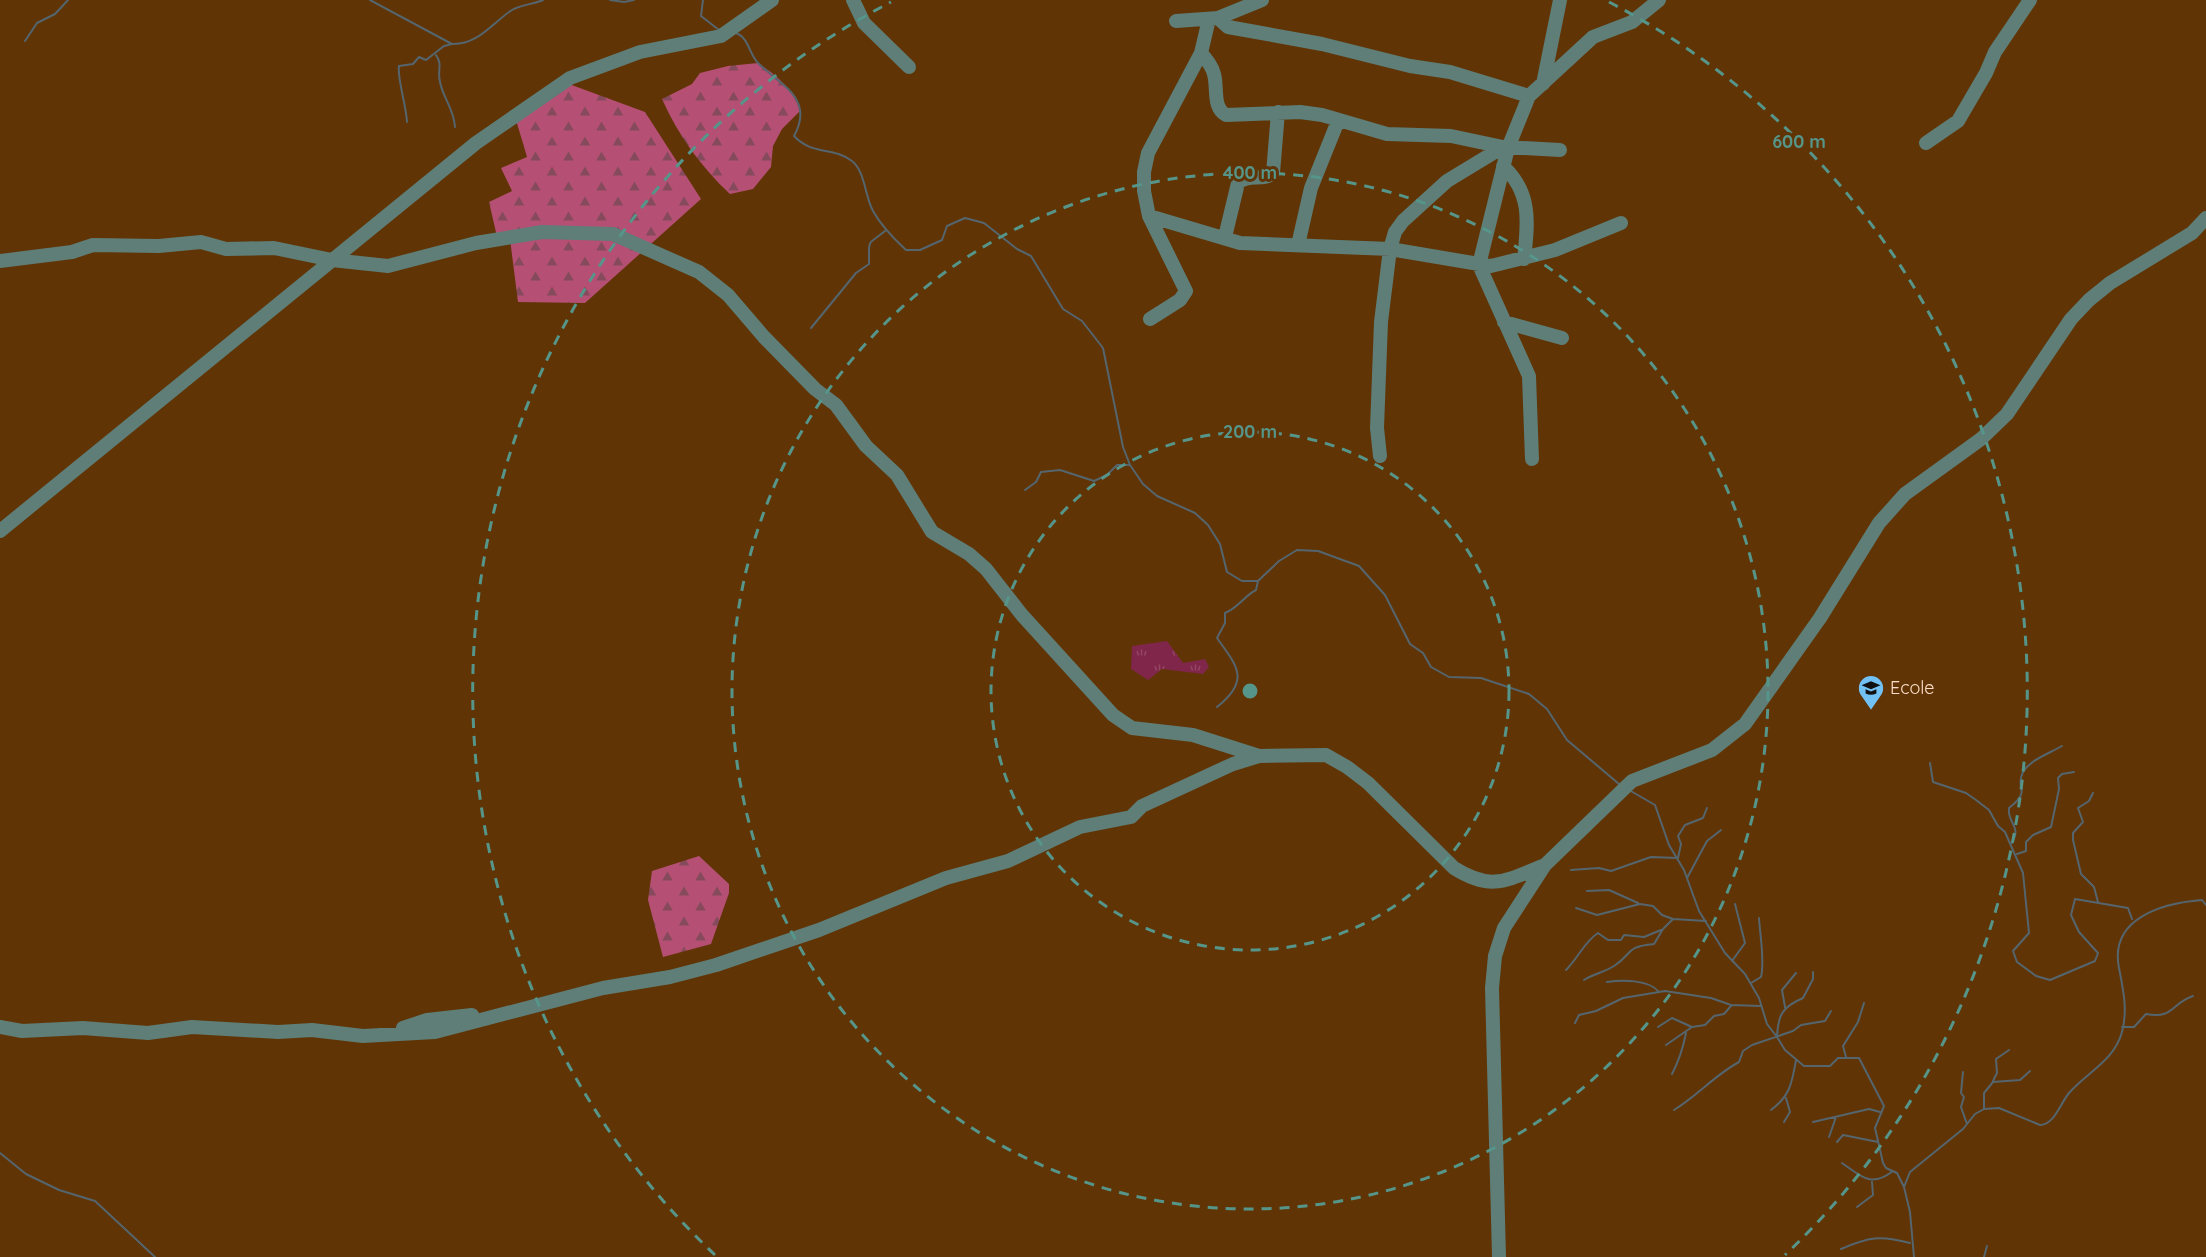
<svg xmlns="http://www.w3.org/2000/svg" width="2206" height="1257" font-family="Quicksand,sans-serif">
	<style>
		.grass { fill: url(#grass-tufts) }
		.forest { fill: url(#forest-firs) }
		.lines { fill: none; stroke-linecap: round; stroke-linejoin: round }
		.stream { stroke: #55656e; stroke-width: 2 }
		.minor { stroke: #5e7e77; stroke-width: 14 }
		.ring { fill: none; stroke: #569589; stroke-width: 3; stroke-dasharray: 10 8 }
		.labels { text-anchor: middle; stroke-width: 6; stroke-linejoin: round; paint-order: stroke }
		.poi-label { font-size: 18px; fill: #fadec9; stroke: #603405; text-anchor: start }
		.centre { fill: #569589; stroke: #603405; stroke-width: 3 }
		.ring-label { font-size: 18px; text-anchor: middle; font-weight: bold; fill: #569589; stroke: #603405; stroke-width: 6; stroke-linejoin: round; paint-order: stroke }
	</style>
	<defs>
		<pattern id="grass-tufts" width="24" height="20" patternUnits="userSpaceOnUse" patternTransform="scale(1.5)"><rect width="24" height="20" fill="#80264a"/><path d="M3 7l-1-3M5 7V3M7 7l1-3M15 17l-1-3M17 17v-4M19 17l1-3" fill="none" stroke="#934563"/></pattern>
		<pattern id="forest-firs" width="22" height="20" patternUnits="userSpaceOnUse" patternTransform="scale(1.5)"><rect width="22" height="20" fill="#b54f74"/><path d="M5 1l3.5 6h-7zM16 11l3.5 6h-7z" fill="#854a5b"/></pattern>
	</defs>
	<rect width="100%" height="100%" fill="#603405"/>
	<path class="grass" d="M1167,641l16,22 22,-4 4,8 -6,7 -41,-5 -14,11 -17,-11 1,-23z"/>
	<path class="forest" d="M758,63c17,11 37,27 42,48l-18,18 -9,17 -2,21 -18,22 -23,5c-29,-27 -52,-59 -68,-95l30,-15 8,-11 28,-7z
		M569,84l76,28 56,87 -116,104 -67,-1 -8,-63 -12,2 -9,-39 23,-11 -11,-23 26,-11 -11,-37z
		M699,856l30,28v9l-18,51 -48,13 -15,-57 4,-29z"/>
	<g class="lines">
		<path class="stream" d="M370,0l82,44c26,1 40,-21 60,-34 8,-5 22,-6 31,-10
			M610,0l14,2 10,-2
			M703,0l-2,16 18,14
			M736,33c13,5 13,21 22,30 22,22 57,35 36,73 19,20 38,10 58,25 13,10 13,36 21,50 9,16 20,27 33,39h14l22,-10 5,-14 18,-8 19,5 33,26 14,7 32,53 19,12 21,27 20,99 7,18 13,19 14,12 38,17 13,12 12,19 7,28 15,9h16l21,-20 18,-11 21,1 41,15 26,29 25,49 13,9 8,14 18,10 32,1 48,16 18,15 20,31 52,44
			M25,41l12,-18 18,-9 13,-14
			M436,55c7,10 1,15 4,27 3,16 14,27 15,45
			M407,122c-1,-18 -10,-44 -8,-56l14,-2 6,-7 7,3 18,-14 8,-2
			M811,328l45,-55 13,-9c0,-27 -2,-18 16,-33
			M1025,490l11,-8 5,-10 19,-2 34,11 13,-6 10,-10h13
			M1217,707c34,-27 20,-41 0,-69l8,-15v-10c14,-6 18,-16 31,-23l2,-9
			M1930,763l3,19 33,11 10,7 13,10 9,16 7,6 18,41 6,60 -16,18 4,11 19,14 14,4 45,-19 3,-8 -19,-21 -8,-17 4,-16 53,9 4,11
			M1629,790l26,15 14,40 15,25 15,41 26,42 20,21 14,24 8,26 10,13 8,13 19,16h26l8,-8h21l25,48 -9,22 8,35 3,5 11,5 7,14
			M2093,793l-4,8 -11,7 5,14 -10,11v7l8,34 13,13 4,15
			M2012,843c10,-18 -5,-19 -3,-35 24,-19 5,-19 14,-36 7,-12 27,-19 39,-26
			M2017,854l9,-3v-9l7,-7 18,-8 8,-38 -1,-11 4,-4 12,-2
			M1571,870l28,-2 12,3 40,-14 27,1 3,-14 -3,-8 7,-11 18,-7 4,-10
			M1687,878l20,-37 14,-11
			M1587,891l22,-1 29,13
			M1576,908l21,7 43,-11 13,2 9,9 11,4
			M1732,961l13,-18 -10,-39
			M1566,970c12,-12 19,-29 32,-37l10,7h13l3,-5 20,2 17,-7
			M1584,980c9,-6 21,-8 30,-14 20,-13 10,-19 40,-22l9,-15 10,-10 33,2
			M1607,982c14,-2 42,-3 52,10
			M1751,983l10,-6c4,-17 -1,-41 -2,-59
			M1785,1007l-3,-17 14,-17
			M1575,1023l4,-8 17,-4 27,-13 42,-7 46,7 20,7 30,1
			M1658,1027l14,-9 20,9
			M2122,1027h12l12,-13c28,5 24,-10 47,-18
			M1777,1037c1,-22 5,-30 26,-39l10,-19v-7
			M1666,1045l26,-18 13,-2 9,-9 10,-2 7,-8
			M1846,1057l-3,-11 15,-24 6,-19
			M1963,1072l-2,21 3,4 -3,10 6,17
			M1672,1074c8,-15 11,-26 14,-41
			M1993,1081l4,-8 -1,-14 13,-9
			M1984,1109v-16l9,-11 27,-2 10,-9
			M1674,1110c24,-15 41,-35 65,-48l4,-11 9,-6 41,-14 8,-6 24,-4 6,-10
			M1771,1110c19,-14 21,-27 25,-50
			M1784,1122l6,-10 -4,-14
			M1813,1122l56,-13 11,3
			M1829,1137l7,-20
			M1837,1142l6,-7 35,7
			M0,1153l26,21 33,16 36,11 60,56
			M1842,1163c20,14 29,25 51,8
			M1857,1207l16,-12 -1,-13
			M1841,1249c28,-12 39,-14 69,-6
			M1914,1257l-4,-45 -6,-25 6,-15 53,-43 12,-15 9,-5 15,-1 41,17c14,0 20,-21 29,-32 18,-21 45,-32 53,-61 6,-22 1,-43 -3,-64 -10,-50 44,-65 83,-68l4,5
			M1984,1257l3,-11"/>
		<path class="minor" d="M853,0l11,23 45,44
			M1218,18l10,9 94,17 88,22 40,6 79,24
			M1176,21l42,-3 44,-18
			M1201,53c6,7 11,13 13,21 4,14 -2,33 12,41l74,-3 22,3 65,19 64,2 52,11
			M1543,84l17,-84
			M1926,143l32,-22 28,-48 9,-21 35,-52
			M1503,166c29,27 25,57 21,93
			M1149,216l91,27 150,6 101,17 64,-16 66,-27
			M1225,237l13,-54c10,-10 25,-1 35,-10l5,-61
			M1298,245l13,-57 27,-67
			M0,261l72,-9 21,-7 66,1 42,-4 25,7 48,-1 58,12 56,6 88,-23 66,-11 71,2 86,38 29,23 36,42 51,52 21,16 30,41 31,29 35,57 37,22 17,15 36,46 91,100 19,13 61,7 66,21
			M1150,319l30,-19 6,-9 -37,-75 -5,-25v-19l4,-19 53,-100 8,-34
			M1504,322l58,16
			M1380,456l-3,-28 4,-106 9,-73 5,-17 8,-11 44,-40 56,-34 57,3
			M1532,459l-3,-83 -50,-111 29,-117 21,-52 64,-59 39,-15 27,-22
			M0,531l476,-388 94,-65 70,-26 81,-16 51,-36
			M0,1027l22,4 61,-3 65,5 44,-6 86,5 34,-2 51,6 72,-4 168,-44 67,-11 46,-12 103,-35 127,-52 62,-17 72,-34 51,-10 11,-11 91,-42 26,-8 67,-1 21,12 21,16 86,85c38,24 53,12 91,-3
			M403,1028l24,-8 45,-5
			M1499,1257l-7,-269 3,-32 9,-28 41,-63 87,-84 80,-31 33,-26 75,-106 59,-95 26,-29 76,-55 26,-25 64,-95 18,-19 21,-17 82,-50 14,-15"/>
	</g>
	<g class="ring">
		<circle cx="1250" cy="691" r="259"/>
		<circle cx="1250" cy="691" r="518"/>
		<path d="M715 1255A777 777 0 0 1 891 2M1609 2A777 777 0 0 1 1785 1255"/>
	</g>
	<defs>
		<g id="school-pin" transform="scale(1.35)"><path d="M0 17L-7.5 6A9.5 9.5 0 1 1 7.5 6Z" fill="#72c1f5" stroke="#603405"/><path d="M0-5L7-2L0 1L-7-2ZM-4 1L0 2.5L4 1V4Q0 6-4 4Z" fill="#111"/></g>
	</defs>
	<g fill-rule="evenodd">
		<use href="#school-pin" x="1871" y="688"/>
	</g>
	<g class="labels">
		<g class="poi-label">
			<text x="1890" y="694">Ecole</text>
		</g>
	</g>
	<circle cx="1250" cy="691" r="9" class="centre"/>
	<g class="ring-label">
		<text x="1799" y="148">600 m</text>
		<text x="1250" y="179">400 m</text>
		<text x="1250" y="438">200 m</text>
	</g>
</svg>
